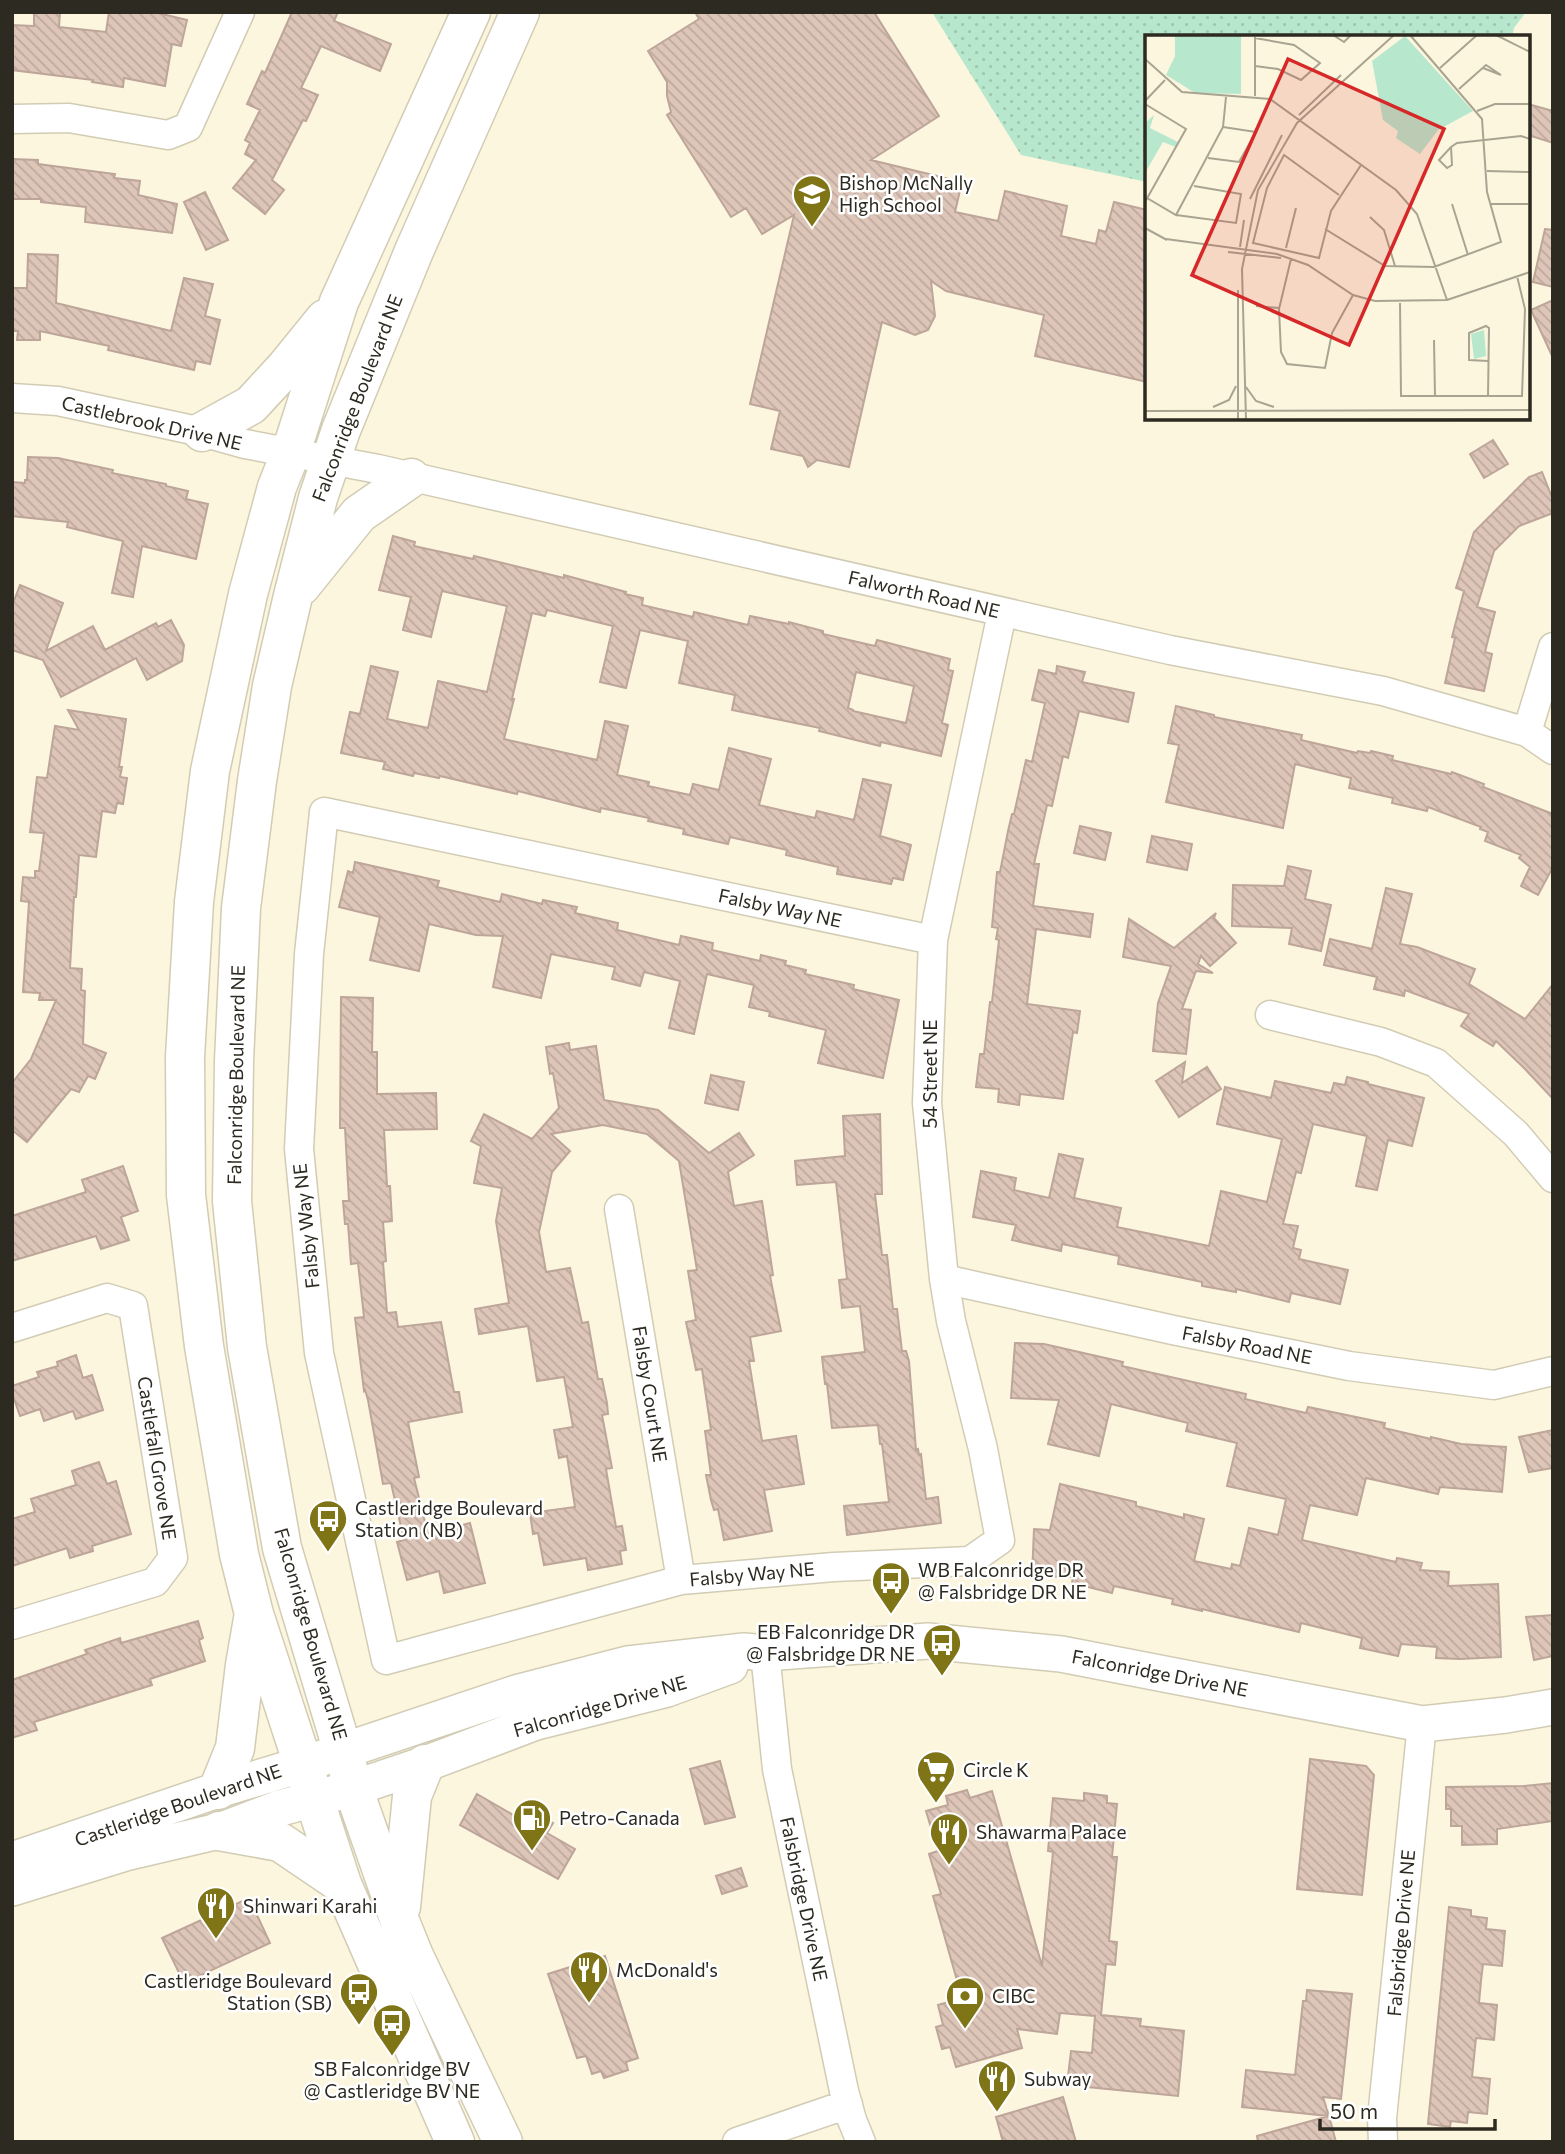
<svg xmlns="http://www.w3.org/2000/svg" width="1565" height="2154" font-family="Commissioner,sans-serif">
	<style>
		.grass { fill: url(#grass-dots) }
		.building { fill: url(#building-back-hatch); stroke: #bda599; stroke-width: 2; fill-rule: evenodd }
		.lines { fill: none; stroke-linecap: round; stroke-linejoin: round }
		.minor-casing { stroke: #d2ccb5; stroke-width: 31 }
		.tertiary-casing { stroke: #d2ccb5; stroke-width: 38 }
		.secondary-casing { stroke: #d2ccb5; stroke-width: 41 }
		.minor { stroke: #fff; stroke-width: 28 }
		.tertiary { stroke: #fff; stroke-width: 35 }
		.secondary { stroke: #fff; stroke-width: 38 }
		.labels { text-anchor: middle; stroke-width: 5; stroke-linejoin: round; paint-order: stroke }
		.poi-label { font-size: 19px; fill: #2c2a21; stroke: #fff; text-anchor: start }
		.street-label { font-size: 19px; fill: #2c2a21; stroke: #fff }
		.inset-road { fill: none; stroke: #a9a492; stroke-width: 2 }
		.view { fill: #d62828; fill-opacity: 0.15; stroke: #d62828; stroke-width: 3.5 }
		.inset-edge { fill: none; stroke: #2c2a21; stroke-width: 3.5 }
	</style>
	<defs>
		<pattern id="grass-dots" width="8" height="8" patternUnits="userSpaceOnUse" patternTransform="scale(1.75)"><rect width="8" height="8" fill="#b7e8cd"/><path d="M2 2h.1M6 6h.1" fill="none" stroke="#9ec7b0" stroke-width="1.8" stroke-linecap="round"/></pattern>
		<pattern id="building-back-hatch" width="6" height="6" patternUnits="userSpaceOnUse" patternTransform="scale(1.75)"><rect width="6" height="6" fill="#ddc5b8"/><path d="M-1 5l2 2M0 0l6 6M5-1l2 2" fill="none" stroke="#bea99e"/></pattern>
	</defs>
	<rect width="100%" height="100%" fill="#fcf6de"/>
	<path class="grass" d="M932,12h594l-12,16 -2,9h-365v145l-126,-27z"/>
	<path class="building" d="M34,12h26l-1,15 47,5 3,-20h45l33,8 -6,26 -9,-2 -7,42 -41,-8 -1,9 -31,-5 1,-2 -81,-10v-45l22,1z
		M292,12h46l-4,9 57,23 -11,27 -59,-25 -20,42 17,7 -12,26 -3,-1 -31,60 12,10 -19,24 -32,-26 23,-28 -11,-6 5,-11 -5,-3 15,-30 -13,-6 15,-33 3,2z
		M695,12h179l65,104 -68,44 91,22 -7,30 43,9 7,-30 62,15 -6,30 35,8 3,-14 7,2 8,-30 33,8v172l-112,-26 9,-41 -98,-24 -15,-10 4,35 -7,14 -13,5 -33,-13 -33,145 -32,-7 -9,7 -5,-11 -32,-7 9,-38 -30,-7 44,-189 -32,19 -16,-26 -15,9 -64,-102 4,-3 -4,-16v-14l-19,-31 51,-32z
		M1528,104l25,7v32l-25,-8z
		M12,159l26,1v4l77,10 -1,4 26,3 -2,14 39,9 -5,29 -87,-11 1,-15 -45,-5v-3h-29z
		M205,192l23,48 -22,10 -22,-48z
		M1545,229l8,1v57l-20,-5z
		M28,254l30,1 -2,48 115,28 13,-53 29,6 -8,32 15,4 -10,44 -14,-3 -2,9 -86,-20 1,-4 -69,-15v9h-23l1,-9h-6v-43h15z
		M1553,300v58l-22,-48z
		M1493,440l15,24 -24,14 -14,-24z
		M28,457l30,1 55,12 -1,3 54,11v2l22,5 -2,8 22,5 -12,55 -54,-13 -9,51 -21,-4 11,-52 -56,-14 1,-5 -56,-6v-34l13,1v-3h2z
		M1542,472l11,28v13l-34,13 -25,25 -17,56 18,5 -10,40 7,2 -8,37 -39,-8 10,-45 -3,-1 12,-46 -8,-3 18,-56 55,-55z
		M393,536l22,6 -1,4 59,13 1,-3 90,22v-3l62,17 -1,2 18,4 -1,7 51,12 1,-5 54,13 2,-9 39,8v-2l34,9v3l52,12 2,-6 73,19 -2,11 5,1 -11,52 6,2 -7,31 -60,-14 -1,4 -61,-15 1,-3 -88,-18 3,-15 -56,-12 9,-42 -48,-11 -14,58 -26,-6 13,-56 -66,-16 -2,6 -13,-3 -20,86h2l-10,40 93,21 8,-39 23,5 -11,49 32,7 -1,4 42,9 3,-11 26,6 10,-42 42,11 -12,46 56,13 2,-7 37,9 9,-41 28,6 -11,51 31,9 -8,35 -10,-2 -2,6 -54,-10 1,-7 -52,-12 1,-5 -57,-13 -2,7 -45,-10 1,-5 -36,-8 1,-3 -48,-10 -1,4 -82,-21 -1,3 -77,-18 -1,2 -25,-5 -1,3 -30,-7 2,-7 -44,-9 9,-41 10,2 11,-48 27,6 -11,47 41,9 10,-47 49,11 20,-86 -65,-15 -11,46 -28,-7 8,-33 -32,-7zM856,672l58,14 -8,37 -53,-12v-1l-5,-2z
		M20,585l43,18 -17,48 47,-25 12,24 51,-27 2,4 13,-7 13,25 -2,16 -35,19 -11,-22 -75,39 -18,-37 -31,-10v-44z
		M1057,666l28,6 -3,10 52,11 -6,29 -49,-11 -11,47 -5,-2 -11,50 -5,-1 -13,59h5l-6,42 60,8 -3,23 -54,-8 -9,75 53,7 -3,22 -4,-1 -10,67 -43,-5 -1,11 -21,-3 1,-13 -23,-2 4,-33h4l6,-52h2l7,-62 -3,-1 2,-11 -6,-1 5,-55h3l8,-41 4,-17h2l12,-54 6,2 13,-59 -13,-3 7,-30 17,4z
		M1176,706l38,9v2l88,18 -1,5 56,13 1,-2 12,2 1,-2 22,5 -1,4 59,14 1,-2 32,12 -1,3 70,27v53l-15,28 -17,-9 9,-19 -11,-9 2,-3 -36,-14 3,-9 -8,-3 1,-2 -53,-20 -1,4 -35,-8 1,-5 -44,-10 2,-10 -56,-14 -12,64 -117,-26 13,-57 -11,-2z
		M68,710l58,9 -7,48h3l-2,10 7,1 -4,26 -6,-1 -2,10 -13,-2 -6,46 -17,-2 -3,42h-2l-4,71 12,1 -1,21 4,1 -2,53 23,9 -11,26 -7,-3 -9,16 -8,-3 -44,53 -15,-12v-47l19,-24 25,-59h-17l1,-7 -17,-1 6,-90 -8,-1 2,-24 12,1v-7h4l5,-38 -14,-1 7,-55 10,1 8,-52 24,4z
		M1080,826l31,7 -6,27 -31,-7z
		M1152,836l40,8 -5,26 -40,-8z
		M355,862l84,19 -2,6 63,15 2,-8 40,10 1,-4 34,7 -2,6 43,10 -1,7 62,15 2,-9 32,7 -1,7 48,11 1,-6 25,6 -1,4 21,5 -1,4 49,11 -1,4 46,11 -16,78 -65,-15 8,-33 -57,-14 1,-4 -21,-5 5,-22 -47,-11 -13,60 -25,-6 11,-47 -36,-9 -4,14 -28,-7 3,-12 -64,-13 -10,44 -48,-11 10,-51 -27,-1 -47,-11 -10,47 -49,-11 10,-43 -41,-10 9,-36 5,2z
		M1288,866l23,5 -6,28 26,6 -10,46 -32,-7 3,-16 -60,-2 1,-41 51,1z
		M1386,888l26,6 -12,50 17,3 58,22 -6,15 56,35 28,-35v115l-29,-31 -28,-27 -3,5 -32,-20 8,-12 -64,-24 -1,6 -30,-7 3,-12 -53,-12 6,-26 42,10z
		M1216,913l-2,5 22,25 -26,23 -9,-10 -3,8 15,9 -17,-2 -14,38 9,1 -5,44 -33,-3 5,-48 13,-37 -48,-9 6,-38 45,29z
		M341,997l32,1 -1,54h5v42l59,-1 1,36 -53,1 3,56h3l2,35 -9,1 3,39 -3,1 4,51 9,-1 2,15 43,-5 13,70h5l3,20 -54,10 11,55 -5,1 14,56 42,-11 15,60 -41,10 -5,-22 -32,9 -10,-38 7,-2 -13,-57 -8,1 -15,-84 -3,-10 -1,1 -9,-73 9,-1 -6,-54 -7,1 -3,-40h-3l-2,-23h6l-4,-73h-5z
		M569,1043l1,7 26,-4 8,54 54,10 51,43 30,-20 15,22 -26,17 6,34 28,-5 11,74 -3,1 11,55 -31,6 4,24h-5l13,80 34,-5 8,48 -40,6 8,41 -48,9 -6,-31 -4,1 -3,-10 -5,-25h5l-6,-44 6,-1 -9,-61 -6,1 -10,-48 10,-2 -8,-49 9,-1 -18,-109 -32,-27 -44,-9 -52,9 19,17 -18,21 -13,60 7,40 24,-4 12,55 6,-1 10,57h4l5,24 1,11 -6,1 10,53 -6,1 10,58 6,-1 4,24 -6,1 2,13 -34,6 -2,-12 -42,7 -6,-32 -5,1 -3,-21 45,-6 -8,-51 -8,2 -5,-28 19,-3 -9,-50 -27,4 -9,-55 -49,8 -4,-25 34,-6 -13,-82 6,-33 -28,-5 7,-37 -10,-5 13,-27 48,25 27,-31 -6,-35 -3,1 -4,-27z
		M1185,1062l-3,21 25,-16 14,22 -42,28 -23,-36z
		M711,1075l33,7 -6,28 -33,-7z
		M1347,1077l21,5v2l56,14 -12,48 -24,-6 -11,50 -21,-4 11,-50 -54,-12 -12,49 -5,-1 -13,52 15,2 -5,22 8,2 -2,9 49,11 -8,34 -49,-11 -2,9 -53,-13v3l-34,-6v-4l-84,-18 1,-8 -57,-12 -1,7 -49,-11 4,-15 -43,-8 8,-46 35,7 -2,12 35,8 10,-44 24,5 -9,39 47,10 -4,19 92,19 12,-55 46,11 15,-63 -65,-15 8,-37 46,11 4,-17 56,12 3,-10 11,2z
		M880,1114l2,80h-7l7,61h5l6,54h4l5,42h4l3,10 7,89 2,-1 1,6 2,-1 5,45 12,-2 3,26 -94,12 -3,-29 45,-4 -7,-58h-2l-2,-19 -46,3 -5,-44h-2l-3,-27 43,-5 -5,-46 -18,2 -3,-28 8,-1 -11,-97 -39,3 -2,-24 50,-5 -2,-40z
		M123,1166l15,45 -17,6 8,23 -28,9 -5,-13 -84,25v-45l74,-24 -4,-12z
		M1015,1343l29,1 57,13 22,5 -1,4 124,28 -1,5 61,14 2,-6 77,16 -1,5 47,11v-2l30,7 45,3 -4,45 -62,-5 -2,7 -72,-16 -9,37 -47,-10 -8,35 94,22 1,-4 25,5 -2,7 29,2 -1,14 50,-2 3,73 -41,2 -24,-1 1,-11 -36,-3 -3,12 -38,-8 2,-10 -61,-15 -2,9 -97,-23v2l-30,-7 1,-5 -59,-13 -2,7 -40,-10 1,-6 -41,-1 2,-47 16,1 10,-46 76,18v4l48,12v-4l20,5 -10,42 37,8 1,-5 8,2 9,-38 29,7 8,-36 -59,-13 10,-43 -51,-12 2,-8 -77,-19 -12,52 -51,-12 11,-44 -48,-2z
		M76,1355l7,23 9,-3 11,35 -27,9 -3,-8 -29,10 -4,-12 -20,7 -8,-23v-7l27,-9 -2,-5 21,-6 -1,-4z
		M1553,1430v38l-24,4 -10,-35z
		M99,1462l8,22 9,-3 15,53 -39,12 1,5 -23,7 -3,-10 -55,18v-47l23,-7 -4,-13 45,-14 -4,-14z
		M1553,1615v41l-19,4 -8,-43z
		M198,1621l5,17 -4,2 6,21 -55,18 2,6 -118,37 3,8 -25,8v-58l75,-26 -2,-4 35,-12 1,5z
		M1310,1759l56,7 8,9 -12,120 -65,-6z
		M720,1761l15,56 -30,7 -15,-55z
		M1553,1783v38l-56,8v15l-35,1v-19h-11v-17h-5v-22l77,-1z
		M967,1790l3,8 22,-7 50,175 11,-114 -5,-1 5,-53 31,3v-8l23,3v7l10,1 -5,53h5l-8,84 8,1 -2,23 -9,-1 -5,51 40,4 -1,7 44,5 -6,65 -111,-11 4,-34 21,2 3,-37 -35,-3 -3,21 -40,-5 5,19 -66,19 -6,-20 -8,2 -6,-22 7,-2 -5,-20 24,-7 -29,-102 8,-2 -12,-40 9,-3 -12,-40 22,-6 -2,-9z
		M477,1794l50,29 6,-12 20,12 -6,10 28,16 -17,30 -98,-54z
		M741,1868l6,18 -25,8 -6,-18z
		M249,1898l21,45 -86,40 -22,-45z
		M1449,1907l22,3v6l16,2 -1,11 19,2 -3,35 -19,-2 -2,17 -2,22 18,2 -3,35 -18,-2 -4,39 18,2 -3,35 -19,-2 -1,11 -16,-2 -1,6 -22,-3z
		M605,1956l33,102 -12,4 2,8 -24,8 -3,-7 -9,3 -6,-18 -9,2 -29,-84z
		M1307,1990l45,4 -11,105 -18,-2 6,19 -87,-9 4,-37 49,5 8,-74h3z
		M1063,2097l13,45h-73l-7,-25z
		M1329,2116l7,26h-78l-1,-6z"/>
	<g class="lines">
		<g class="minor-casing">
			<path id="minor" d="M12,119l57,-1 99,17 20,-8 52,-115
				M12,398l46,3 144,31 43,12 133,25 792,181 213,41 144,41 26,18
				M1527,732l26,-85
				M933,940l-609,-128 -15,142 -10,195 20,204 67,307 295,-80 153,-13 136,-6 30,-21 -17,-91 -32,-128 -7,-42 -17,-176 6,-163 69,-327
				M1270,1015l111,27 55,21 80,71 37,44
				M619,1209l62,371
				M944,1279l229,51 176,36 145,19 59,-14
				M12,1328l95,-30 26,8 40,252 -18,24 -143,43
				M765,1653l12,116 67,322 8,29 9,22
				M737,2142l111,-38
				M1383,2142l-1,-24 40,-394"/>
		</g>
		<g class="tertiary-casing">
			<path id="tertiary" d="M12,1860l206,-70 86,-26 212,-71 112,-29 116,-13 21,2 163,-12 133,13 361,70 84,-9 47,-8
				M12,1888l113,-35 94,-22 58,-22 77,-21 71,-24 111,-42 131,-33 63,-23"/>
		</g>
		<g class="secondary-casing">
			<path id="secondary" d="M202,432l49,-27 35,-38 39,-48
				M301,586l58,-72 52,-36
				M218,1790l17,-42 10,-83 8,-46
				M219,1831l61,11 62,42
				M401,1907l11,-111 13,-32
				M455,2142l-113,-258 -88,-270 -15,-60 -35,-208 -18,-151 -1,-138 9,-155 16,-131 38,-177 29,-107 14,-35 48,-150 132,-290
				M503,2142l-89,-186 -15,-37 -41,-117 -76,-254 -35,-201 -15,-146 2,-140 7,-153 16,-127 15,-95 21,-90 25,-98 23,-68 73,-179 106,-239"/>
		</g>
		<use href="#minor" class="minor"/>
		<use href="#tertiary" class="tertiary"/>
		<use href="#secondary" class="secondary"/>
	</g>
	<defs>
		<g id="school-pin" transform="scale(2.0125)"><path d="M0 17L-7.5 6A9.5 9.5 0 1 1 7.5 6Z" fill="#7f7416" stroke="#fff"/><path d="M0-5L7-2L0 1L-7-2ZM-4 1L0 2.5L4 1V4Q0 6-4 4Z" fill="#fff"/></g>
		<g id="bus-pin" transform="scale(2.0125)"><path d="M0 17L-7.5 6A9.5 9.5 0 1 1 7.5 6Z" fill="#7f7416" stroke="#fff"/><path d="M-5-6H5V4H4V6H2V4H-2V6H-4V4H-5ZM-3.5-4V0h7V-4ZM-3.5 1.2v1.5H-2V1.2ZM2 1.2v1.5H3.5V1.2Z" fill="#fff"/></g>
		<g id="supermarket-pin" transform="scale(2.0125)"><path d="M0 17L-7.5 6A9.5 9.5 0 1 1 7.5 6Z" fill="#7f7416" stroke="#fff"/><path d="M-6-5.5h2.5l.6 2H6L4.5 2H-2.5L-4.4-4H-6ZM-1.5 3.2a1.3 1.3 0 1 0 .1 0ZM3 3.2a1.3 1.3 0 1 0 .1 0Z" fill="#fff"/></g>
		<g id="fuel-pin" transform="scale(2.0125)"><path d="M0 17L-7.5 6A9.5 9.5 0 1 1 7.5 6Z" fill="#7f7416" stroke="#fff"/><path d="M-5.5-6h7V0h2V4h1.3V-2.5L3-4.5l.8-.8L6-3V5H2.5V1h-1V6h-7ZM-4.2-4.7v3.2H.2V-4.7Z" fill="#fff"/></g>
		<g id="restaurant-pin" transform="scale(2.0125)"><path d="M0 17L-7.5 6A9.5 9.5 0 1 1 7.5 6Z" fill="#7f7416" stroke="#fff"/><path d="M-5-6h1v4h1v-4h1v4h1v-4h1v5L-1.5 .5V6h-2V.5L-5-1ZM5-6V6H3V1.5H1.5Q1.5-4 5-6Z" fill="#fff"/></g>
		<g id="bank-pin" transform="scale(2.0125)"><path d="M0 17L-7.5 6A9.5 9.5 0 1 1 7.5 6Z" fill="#7f7416" stroke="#fff"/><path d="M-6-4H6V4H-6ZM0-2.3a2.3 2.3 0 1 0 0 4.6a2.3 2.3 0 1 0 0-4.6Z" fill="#fff"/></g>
	</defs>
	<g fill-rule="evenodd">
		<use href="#school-pin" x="812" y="194"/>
		<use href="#bus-pin" x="328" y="1519"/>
		<use href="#bus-pin" x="891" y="1581"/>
		<use href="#bus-pin" x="942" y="1643"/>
		<use href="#supermarket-pin" x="936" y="1770"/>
		<use href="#fuel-pin" x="532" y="1818"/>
		<use href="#restaurant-pin" x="949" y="1832"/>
		<use href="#restaurant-pin" x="216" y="1906"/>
		<use href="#restaurant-pin" x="589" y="1970"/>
		<use href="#bus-pin" x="359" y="1992"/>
		<use href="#bank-pin" x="965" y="1996"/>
		<use href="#bus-pin" x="392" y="2023"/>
		<use href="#restaurant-pin" x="997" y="2079"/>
	</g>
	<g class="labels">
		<g class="poi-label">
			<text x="839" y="190">Bishop McNally<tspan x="839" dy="22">High School</tspan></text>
			<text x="355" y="1515">Castleridge Boulevard<tspan x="355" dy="22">Station (NB)</tspan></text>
			<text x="918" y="1577">WB Falconridge DR<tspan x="918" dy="22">@ Falsbridge DR NE</tspan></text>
			<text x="915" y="1639" text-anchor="end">EB Falconridge DR<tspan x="915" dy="22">@ Falsbridge DR NE</tspan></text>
			<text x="963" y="1777">Circle K</text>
			<text x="559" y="1825">Petro-Canada</text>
			<text x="976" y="1839">Shawarma Palace</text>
			<text x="243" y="1913">Shinwari Karahi</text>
			<text x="616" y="1977">McDonald's</text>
			<text x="332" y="1988" text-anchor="end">Castleridge Boulevard<tspan x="332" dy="22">Station (SB)</tspan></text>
			<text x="992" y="2003">CIBC</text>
			<text x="392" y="2076" text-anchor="middle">SB Falconridge BV<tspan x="392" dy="22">@ Castleridge BV NE</tspan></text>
			<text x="1024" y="2086">Subway</text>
		</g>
		<g class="street-label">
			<text transform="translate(357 398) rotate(-69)" y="7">Falconridge Boulevard NE</text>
			<text transform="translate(152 423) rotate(13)" y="7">Castlebrook Drive NE</text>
			<text transform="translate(924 594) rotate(13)" y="7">Falworth Road NE</text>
			<text transform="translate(780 908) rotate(12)" y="7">Falsby Way NE</text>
			<text transform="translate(930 1074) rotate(-90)" y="7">54 Street NE</text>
			<text transform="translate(236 1075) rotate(-89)" y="7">Falconridge Boulevard NE</text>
			<text transform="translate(306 1226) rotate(-96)" y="7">Falsby Way NE</text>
			<text transform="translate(1247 1345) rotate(11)" y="7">Falsby Road NE</text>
			<text transform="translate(650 1394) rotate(81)" y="7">Falsby Court NE</text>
			<text transform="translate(157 1458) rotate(81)" y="7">Castlefall Grove NE</text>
			<text transform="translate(752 1574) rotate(-5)" y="7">Falsby Way NE</text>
			<text transform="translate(311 1634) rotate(74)" y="7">Falconridge Boulevard NE</text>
			<text transform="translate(1160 1673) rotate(11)" y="7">Falconridge Drive NE</text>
			<text transform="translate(600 1706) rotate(-16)" y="7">Falconridge Drive NE</text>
			<text transform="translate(178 1805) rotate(-19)" y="7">Castleridge Boulevard NE</text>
			<text transform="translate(804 1899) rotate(78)" y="7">Falsbridge Drive NE</text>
			<text transform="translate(1401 1933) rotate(-85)" y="7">Falsbridge Drive NE</text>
		</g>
	</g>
	<g transform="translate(1145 35)">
		<rect width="385" height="385" fill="#fcf6de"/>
		<path d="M30,0h66v59l-46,-1 -29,-18 9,-19zM260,1l68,75 -35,19 -18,24 -24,-16 2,-7 -15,-11 -11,-59zM9,80l-4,13 28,14 -2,5 -13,-5 -18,31v-50zM339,295l2,26 -12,3 -3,-25z" fill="#b7e8cd"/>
		<path d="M66 29a10 10 0 1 1 20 0a10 10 0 1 1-20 0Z" fill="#b7e8cd"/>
		<path class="inset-road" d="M188,0l11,7 7,-7M351,0l34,17M110,3l39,7 26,18 -19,17 -23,-11 -23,-3M0,24l37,33 88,7 126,91 21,24 30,86M295,33l37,-33M314,54l27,-24 15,10 -18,-7M110,61v-59M0,66l20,-21M0,69l41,25 -41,73M332,76l18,-7h35M154,80l42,-40M306,112l1,18 -5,3 -8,-8 12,-13 6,-4 64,-7 9,3M63,123l31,4 17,-30 -33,-5M342,136l42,1M194,160l-55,-40 -17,33 -14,55 66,15 12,-47 30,-46M2,163l29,17 47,-88 3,-30M105,164l32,-64M307,169l16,51M345,169h38M31,180l60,8 5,-29 -47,-8M225,182l14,13 11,36M0,193l22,12M180,194l60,37 49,1 67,-25 -14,-50 -5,-73 -72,-84M21,204l111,15 31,11 45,30 22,6 72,-1 83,-28M95,212l4,-27M141,213l10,-40M83,217l53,6M146,224l-12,50 2,43 6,12 38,4 7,-35 21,-38M93,255v130M255,268l1,93h121l3,-87 -8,-33M111,271l23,2M289,305l1,56M343,326l-19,-1v-27l17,-7 3,2 -1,68M101,352l10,14 18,6M68,372l16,-7 7,-14M0,376l385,-1M0,385l385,-1M101,385l-4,-151 16,-79 39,-67 97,-88"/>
		<path class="view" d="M143,24l156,70 -95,216 -157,-70z"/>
		<rect width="385" height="385" class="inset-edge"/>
	</g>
	<rect width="1565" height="2154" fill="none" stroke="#2c2a21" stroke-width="28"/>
	<path d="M1320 2119v10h175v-10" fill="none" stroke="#2c2a21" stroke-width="3.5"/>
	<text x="1330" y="2119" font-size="21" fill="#2c2a21" stroke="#ffffff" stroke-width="5" paint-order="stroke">50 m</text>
</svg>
